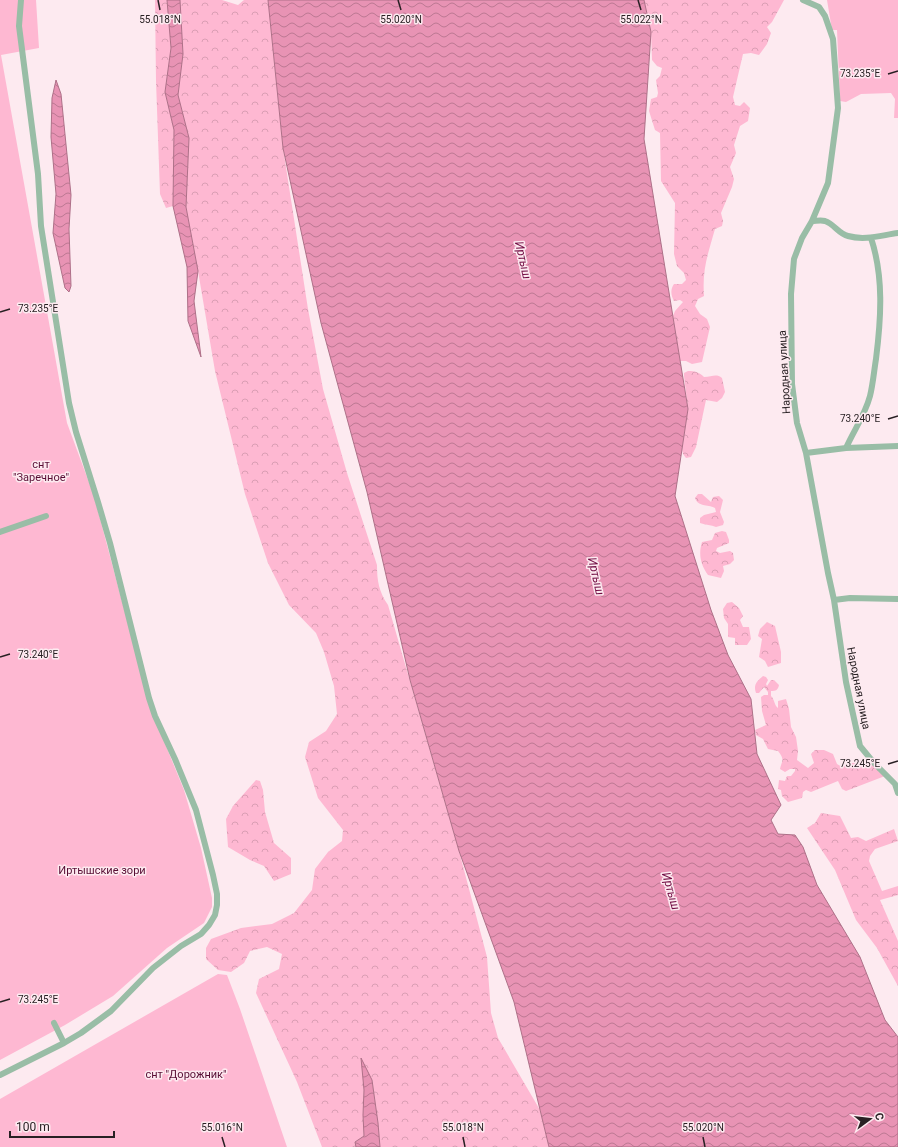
<svg xmlns="http://www.w3.org/2000/svg" width="898" height="1147" font-family="Roboto,sans-serif">
	<style>
		.forest { fill: url(#forest-crowns) }
		.garden { fill: #feb8d2 }
		.water { fill: url(#water-waves); stroke: #ae7088 }
		.lines { fill: none; stroke-linecap: round; stroke-linejoin: round }
		.street { stroke: #99bda6; stroke-width: 6 }
		.ticks { fill: none; stroke: #282023; stroke-width: 1.5 }
		.labels { text-anchor: middle; stroke-width: 3; stroke-linejoin: round; paint-order: stroke }
		.street-label { font-size: 11px; fill: #282023; stroke: #fdeaf0 }
		.park-label { font-size: 11px; fill: #580d34; stroke: #fdeaf0 }
		.water-label { font-size: 12px; font-style: italic; fill: #710a42; stroke: #fdeaf0 }
		.ticks-label { font-size: 10px; text-anchor: middle; fill: #282023; stroke: #fdeaf0; stroke-width: 3; stroke-linejoin: round; paint-order: stroke }
	</style>
	<defs>
		<pattern id="forest-crowns" width="20" height="18" patternUnits="userSpaceOnUse"><rect width="20" height="18" fill="#feb8d2"/><path d="M2 6a3 3 0 1 1 6 0M12 15a3 3 0 1 1 6 0" fill="none" stroke="#da9eb4"/></pattern>
		<pattern id="water-waves" width="16" height="10" patternUnits="userSpaceOnUse"><rect width="16" height="10" fill="#e893b4"/><path d="M0 5q4-4 8 0t8 0" fill="none" stroke="#bc7892"/></pattern>
	</defs>
	<rect width="100%" height="100%" fill="#fdeaf0"/>
	<path class="forest" d="M155,0h12l4,48 -6,44 9,38 -1,76 -7,2 -6,-14 -4,-113z
		M180,0h42l16,5 6,-5h24l15,148 25,161 15,80 24,84 30,92c0,16 2,27 11,40l71,246 28,106 4,56 7,25 42,72 9,37h-169l-2,-24 -6,-43 -8,10 -1,25 1,21 -9,6 1,5h-34l-25,-65 -41,-89 3,-14 20,-10 3,-15 -15,-7 -17,4 -6,12 -13,9 -13,-2 -12,-11v-11l5,-9 30,-11 31,-4 22,-11 18,-23 3,-21 13,-17 14,-11 1,-11 -25,-32 -13,-41 4,-15 17,-11 11,-17 -3,-28 -10,-34 -8,-19 -27,-28 -21,-42 -23,-69 -30,-123 -17,-100 -12,-64 3,-69 -11,-43 5,-41z
		M644,0h140l-12,22 -5,5 4,6 -4,11 -8,11 -8,-2 -8,1 -10,43 2,8 5,1 4,-4 6,6 -2,13 -8,5 -6,19 2,8 -6,14 4,12 -2,8 -11,26 2,8 -1,5 -7,3c-7,25 -13,40 -11,67l-6,3 -3,7 5,8 7,5 3,8 -8,35 -10,2 -6,-3h-6l-7,-45 2,-5 8,-9 -3,-2 -6,1c-3,-6 -4,-11 0,-17h8l4,-4 -2,-7 -7,-7 -3,-12 1,-51 -14,-22 -1,-48 -5,-3 -6,-19 2,-12 6,-2 1,-4 -2,-13 4,-4 2,-8 -5,-2 -5,-6 -1,-28z
		M688,371c7,0 11,1 16,6 8,0 12,-4 18,1l3,14 -3,6 -5,4 -11,-2 -10,47 -5,10 -5,1 -3,-4 -1,-4 6,-41 -4,-33v-3z
		M698,494h4l9,8 2,-5 6,-1 4,4 -3,12 4,10 -1,3 -7,2c-5,-2 -10,-2 -16,-4v-5l4,-3 12,-3 -1,-4c-8,-4 -17,-1 -20,-10z
		M722,531l4,1 3,8v3l-12,5 -1,3 4,2 10,-2 3,2 1,7 -4,4 -7,2 1,5 -3,7 -13,-3c-7,-10 -10,-20 -6,-33l10,-2 3,-7z
		M732,602l7,6 4,8 -3,4 3,7h6l2,12 -4,6h-12v-7l-7,-1v-13l-4,-6 -1,-9 4,-6z
		M767,622l8,4 6,26v11l-13,4 -3,-6 -6,-4 3,-18 -4,-3 2,-7z
		M763,676l3,1 2,3 -2,4 1,2 4,-6h3l5,5c-1,5 -3,6 -8,6v5c4,4 3,9 7,12v-7l8,-2 3,10 2,18 5,10 2,14 -1,9 11,8 6,-5 -3,-9 4,-4h9l9,4 4,10 5,3 23,-9 20,18 -39,15 -4,-2 -4,-8 -27,11 -5,-2 -3,2 -1,6 -14,4 -6,-6 -1,-6 -3,-1 1,-9 6,1 2,-5h4l4,-5v-2h-5l-5,3 -5,-3c2,-9 5,-9 -2,-18l-10,-2 -5,-10 -7,-4 -1,-5 11,-5 -4,-14 -1,-14 3,-2h4v-3l-4,-5 -5,6h-3c-3,-8 1,-12 7,-17z
		M256,780l4,1 3,9 2,22 9,31 17,15v16l-17,7 -10,-15 -14,-6 -22,-13 -2,-28 7,-13z
		M821,813l19,3 11,22 7,-1 8,4 28,-12 4,12 -23,8 -5,7 -1,5 13,30 16,-5v9l-18,5 18,41v45l-21,-38 -21,-28 -21,-50 -28,-42 8,-5z"/>
	<path class="garden" d="M0,0h36l3,48 -38,7 66,368 27,73 56,211 34,83 17,58 11,50v9l-8,16 -37,25 -54,48 -48,29 -65,35z
		M827,0h71v118h-4l1,-19 -4,-6 -30,1 -15,8 -6,-1 -3,-71h-5z
		M218,974l9,1 13,34 47,138h-287v-48z"/>
	<path class="water" d="M167,0h13l3,54 -5,41 11,43 -3,69 12,64 -4,30 7,56 -13,-36 -1,-54 -14,-61 1,-76 -9,-38 6,-44z
		M268,0h376l7,32 -7,107 44,270 -13,87 36,114 17,45 23,44 6,55 24,51 -10,15 7,14 17,1 8,12 14,38 43,72 25,63 13,17v110h-349l-35,-145 -55,-151 -49,-171 -43,-188 -46,-169 -38,-175z
		M56,80l5,14 10,101 -2,34 2,57 -2,6 -4,-4 -12,-55 3,-39 -5,-57 1,-39z
		M361,1058l11,22 6,43 2,24h-24l-1,-5 9,-6 -1,-21 1,-25z"/>
	<g class="lines">
		<path class="street" d="M803,0l16,7 6,9 8,23 5,69 -10,75 -16,38 -10,17 -8,21 -3,35 1,90 5,39 9,30 22,120 6,27 12,82 14,64 14,17 21,21 3,9
			M812,221c4,0 9,-1 13,0 9,3 14,13 23,15 17,5 34,-1 50,-3
			M846,448c8,-18 19,-33 24,-52 3,-12 4,-25 6,-37 5,-40 8,-82 -5,-121
			M806,453l40,-5 52,-2
			M0,532l46,-16
			M834,600l16,-2 48,1
			M54,1023l10,20
			M0,1075l64,-32 17,-10 30,-22 42,-43 28,-22 20,-12 8,-9 6,-10 2,-10v-11l-4,-19 -17,-65 -21,-51 -20,-43 -6,-18 -39,-155 -12,-41 -22,-70 -7,-29 -28,-177 -3,-52 -19,-148 2,-26"/>
	</g>
	<path class="ticks" d="M158,0l2,10M398,0l3,10M638,0l3,10M888,74l10,-3M0,312l10,-3M888,419l10,-3M0,657l10,-3M888,764l10,-3M0,1002l10,-3M222,1137l3,10M463,1137l2,10M703,1137l2,10"/>
	<g class="labels">
		<g class="street-label">
			<text transform="translate(784 372) rotate(-93)" y="4">Народная улица</text>
			<text transform="translate(859 688) rotate(79)" y="4">Народная улица</text>
		</g>
		<g class="park-label">
			<text x="41" y="468">снт<tspan x="41" dy="13">"Заречное"</tspan></text>
			<text x="102" y="874">Иртышские зори</text>
			<text x="186" y="1078">снт "Дорожник"</text>
		</g>
		<g class="water-label">
			<text transform="translate(523 260) rotate(77)" y="4">Иртыш</text>
			<text transform="translate(596 576) rotate(77)" y="4">Иртыш</text>
			<text transform="translate(671 891) rotate(74)" y="4">Иртыш</text>
		</g>
	</g>
	<g class="ticks-label">
		<text x="160" y="23">55.018°N</text>
		<text x="401" y="23">55.020°N</text>
		<text x="641" y="23">55.022°N</text>
		<text x="860" y="77">73.235°E</text>
		<text x="38" y="312">73.235°E</text>
		<text x="860" y="422">73.240°E</text>
		<text x="38" y="658">73.240°E</text>
		<text x="860" y="767">73.245°E</text>
		<text x="38" y="1003">73.245°E</text>
		<text x="222" y="1131">55.016°N</text>
		<text x="463" y="1131">55.018°N</text>
		<text x="703" y="1131">55.020°N</text>
	</g>
	<g transform="translate(870 1119) rotate(75)" stroke="#fdeaf0" stroke-width="3" paint-order="stroke">
	<path d="M0-3L7 15L0 10L-7 15Z" fill="#282023"/>
	<text y="-6" font-size="11" font-weight="bold" text-anchor="middle" fill="#282023">С</text>
	</g>
	<path d="M10 1131v6h104v-6" fill="none" stroke="#282023" stroke-width="2"/>
	<text x="16" y="1131" font-size="12" fill="#282023" stroke="#fdeaf0" stroke-width="3" paint-order="stroke">100 m</text>
</svg>
